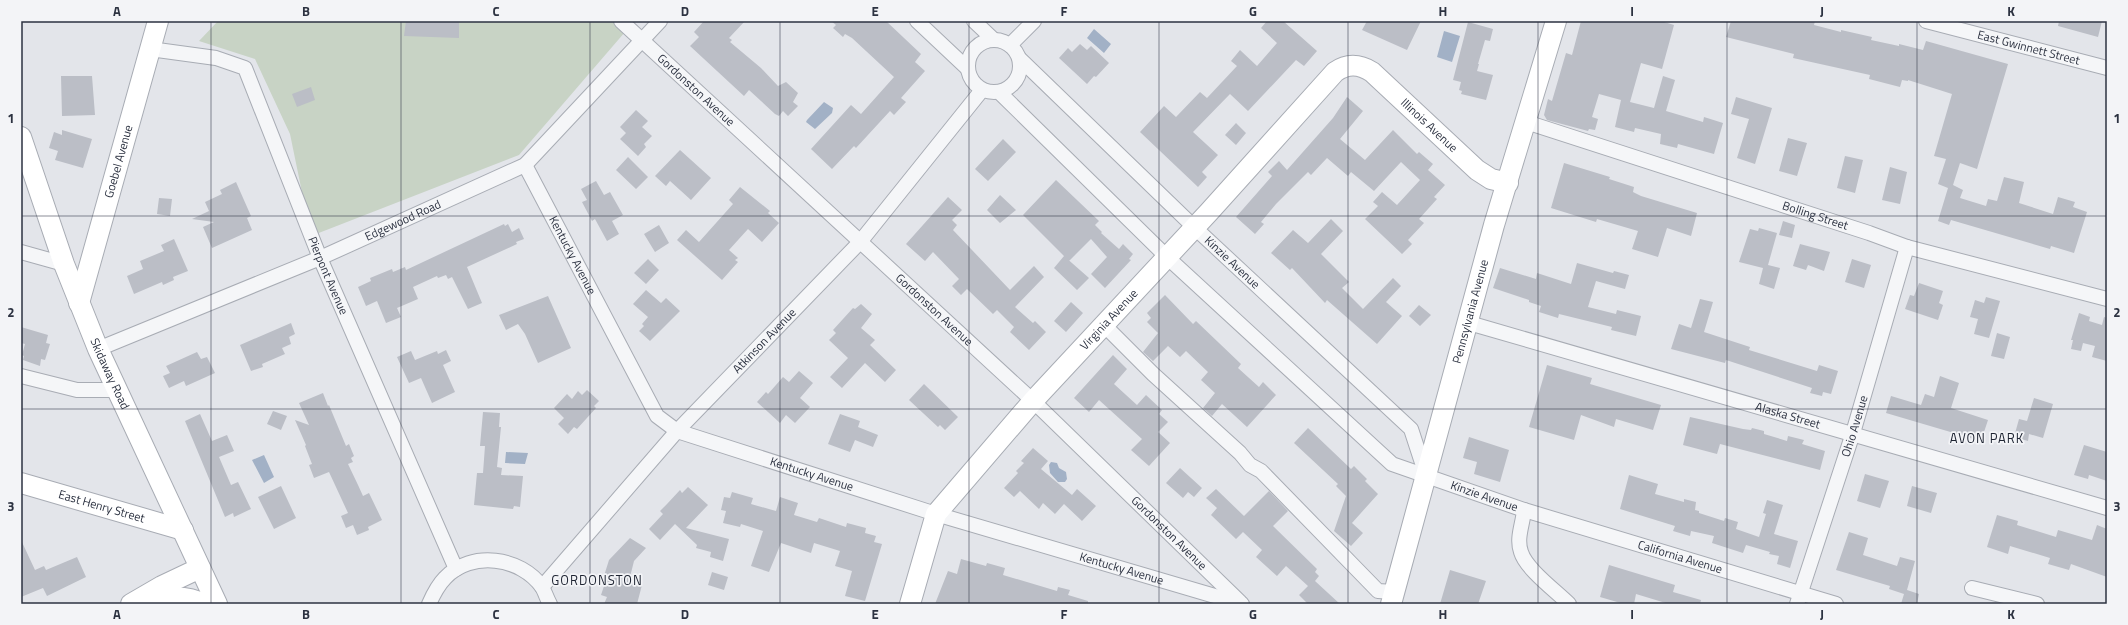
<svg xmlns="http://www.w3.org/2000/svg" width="2128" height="625" font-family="'Titillium Web',sans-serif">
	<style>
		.green { fill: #c8d3c5 }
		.water { fill: #a2b1c6 }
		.building { fill: #bbbec6 }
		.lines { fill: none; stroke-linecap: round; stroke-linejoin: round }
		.street-casing { stroke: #a8acb4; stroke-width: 16 }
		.secondary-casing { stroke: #a8acb4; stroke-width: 22 }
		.street { stroke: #f5f6f8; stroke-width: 14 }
		.secondary { stroke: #fff; stroke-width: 20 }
		.grid { fill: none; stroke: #2c3241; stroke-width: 1; stroke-opacity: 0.55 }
		.labels { text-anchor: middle; stroke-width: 3.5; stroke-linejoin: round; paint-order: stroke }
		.street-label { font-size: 12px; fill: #2c3241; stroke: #f3f4f7 }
		.neighbourhood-label { font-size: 13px; letter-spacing: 1px; fill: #1e2432; stroke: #f3f4f7 }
		.neatline { fill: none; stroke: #2c3241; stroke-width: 1.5 }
		.grid-label { font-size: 13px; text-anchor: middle; font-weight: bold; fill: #2c3241 }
	</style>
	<rect width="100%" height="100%" fill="#e3e5ea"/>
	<path class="green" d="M218,21h394l13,11 -106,123 -208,81 -21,-102 -35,-75 -56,-18z"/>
	<path class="water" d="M1094,29l17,15 -7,9 -17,-15z
		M1444,31l16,5 -8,26 -15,-5z
		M824,102l9,6 -1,5 -17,16 -9,-7 1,-2z
		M506,452l22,1 -3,11 -20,-1z
		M264,455l10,22 -10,6 -12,-23z
		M1051,462l6,1 2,5 7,4 1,7 -2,3h-7l-8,-9 -1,-8z"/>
	<path class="building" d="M406,21h53v17l-55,-2z
		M704,21h41l-16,17 3,2 -2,2 31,26 17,18 8,-4 12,11 -5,9 5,4 -10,10 -5,-5 -4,5 -4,-2 -26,-24 -5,6 -54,-50 9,-9 -5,-5z
		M831,21h55l35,33 -6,8 10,9 -24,27 5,4 -12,13 -4,-4 -34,37 -2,-2 -22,23 -21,-20 40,-44 10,9 33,-37 -42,-39 -7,-4 -2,3 -10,-9 3,-3z
		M1267,21h16l34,30 -13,15 -8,-6 -48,51 -18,-17 -37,38 25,23 -16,17 5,5 -9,10 -58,-55 24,-26 12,11 24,-25 7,6 30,-32 -6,-5 9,-11 17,16 20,-23 -16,-15z
		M1367,21h54l-14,29 -45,-20z
		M1581,21h80l13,4 -12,44 -21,-6 -11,39 24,6 9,-32 12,4 -9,31 37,11 1,-5 19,6 -9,31 -36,-10 -1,4 -17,-4 1,-10 -26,-6 -1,4 -19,-5 6,-27 -22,-6 -7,23 6,2 -3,11 -6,-1 -1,2 -41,-11 -3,-5 4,-16 4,2 14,-48 6,2z
		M1731,21h84l-1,4 27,7v-2l31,7 -1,3 28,6v-2l24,6 3,-9 82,23 -31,105 -17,-6 -7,22 10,5 -3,8 26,8 2,-7 9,2 7,-24 20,5 -5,21 34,11 5,-17 17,5 -2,5 14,5 -13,41 -23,-7 -1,3 -99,-29 -2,5 -11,-4 10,-33 -10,-4 8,-25 -12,-3 18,-62 -44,-14v1l-6,-1 -2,7 -31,-8 1,-4 -77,-17 1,-4 -68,-17z
		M2059,21h43l-4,16 -40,-11z
		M1468,22l25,7 -3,12 -5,-1 -7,24h1l-2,7 16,4 -7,25 -25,-6 1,-3 -3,-1 2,-8 -8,-2z
		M1080,44l7,6 4,-4 18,17 -13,14 -2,-1 -7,8 -28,-26 9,-10 4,4z
		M61,76h31l3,39 -33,1z
		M311,87l4,13 -18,7 -5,-13z
		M1347,97l16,14 -23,28 25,21 28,-30 24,24 2,-2 14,12 -5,6 17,15 -11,12 3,2 -18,20 5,4 -16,17 4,4 -10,10 -37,-35 13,-13 -5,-4 9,-10 15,13 23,-25 -19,-18 -27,29 -23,-19 -3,4 -21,-18 -16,17 -3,-3 -32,32 -15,18 3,2 -9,10 -19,-17 36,-41 -4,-4 11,-11 8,9 46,-52z
		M1736,97l36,11 -17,56 -18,-6 12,-39 -18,-5z
		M636,110l12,11 -6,6 10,9 -8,8 2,3 -8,9 -18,-17 6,-6 -6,-6z
		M1236,123l10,10 -10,12 -11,-10z
		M62,130l30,9 -9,29 -28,-8 3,-9 -9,-3 5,-16 8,3z
		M1788,138l19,5 -10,33 -18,-5z
		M1003,139l13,13 -28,29 -13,-12z
		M680,150l31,28 -20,22 -21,-19 -4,5 -11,-10z
		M1845,156l18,4 -8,33 -18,-5z
		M628,157l20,20 -12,12 -20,-19z
		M1564,163l46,14 -1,2 25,8 -1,5 8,4 56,17 -6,23 -24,-8 -9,29 -26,-8 6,-18 -41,-12 -1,3 -45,-14z
		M1890,167l17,5 -7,32 -18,-4z
		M1056,180l43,41 -4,4 7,7 -1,1 18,16 4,-5 10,10 -4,5 2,1 -26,28 -14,-14 16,-17 -16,-18 -22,22 -46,-46z
		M596,181l8,14 6,-3 13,23 -11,6 7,13 -12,7 -12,-22 -3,2 -10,-19 5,-2 -6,-11z
		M236,182l15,34 -4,2 5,12 -40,18 -9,-21 11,-5 -22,-3 17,-8 -4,-9 17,-8 -2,-4z
		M740,187l30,24 -2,2 11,10 -17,19 -14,-13 -19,21 9,8 -3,2 3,2 -16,18 -45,-40 9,-10 13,12 34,-38 -4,-4z
		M1000,195l16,15 -16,13 -13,-13z
		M948,197l14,13 -10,10 5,5 -4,5 57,60 24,-24 10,11 -29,30 18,16 2,-2 11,11 -17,18 -19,-18 4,-5 -17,-17 -4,4 -26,-25 -6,6 -9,-9 7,-7 -26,-27 -8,9 -19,-17z
		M159,198l13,1 -2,17 -13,-2z
		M1331,219l12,12 -22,23 28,28 -7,6 21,21 30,-31 8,8 -15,16 16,14 -25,28 -50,-44 -2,3 -33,-35 -2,2 -19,-17 22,-23 15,13z
		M1783,221l12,4 -3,13 -13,-3z
		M504,224l1,2 3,-2 4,8 7,-4 5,11 -8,3 1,2 -50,23 15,36 -14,6 -16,-32 -4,2 -2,-4 -8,3 -1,-2 -24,11 5,12 -21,9 4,9 -15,6 -9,-22 -11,5 -8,-19 13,-6 -1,-3 22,-9 1,3 12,-5 1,3z
		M659,225l10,18 -14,9 -11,-18z
		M1759,228l18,5 -9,32 12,3 -6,21 -15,-5 4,-16 -24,-6 11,-33 8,2z
		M174,239l14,32 -15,6 1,3 -11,5 -1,-3 -28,12 -7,-18 16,-7 -3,-8 24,-10 -3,-6z
		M1800,244l30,8 -6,19 -16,-6 -2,5 -13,-4z
		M1064,256l25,22 -12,12 -23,-22z
		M648,259l11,11 -13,14 -12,-11z
		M1852,259l19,6 -7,23 -19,-6z
		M1577,263l36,10 1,-2 15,4 -4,14 -29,-8 -8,26 28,7 1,-4 24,6 -5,20 -25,-6 1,-3 -53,-13 -1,4 -19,-6 2,-6 -12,-4v-2l-36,-12 7,-20 36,11 1,-6 34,11z
		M1919,283l24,8 -4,12 4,2 -5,15 -33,-11 5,-14 4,1z
		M646,290l15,13 5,-5 14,13 -30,30 -11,-10 5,-5 -2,-2 6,-7 -15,-13z
		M1165,295l28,29 3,-3 45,43 -3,4 21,19 4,-5 13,13 -29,32 -25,-23 -10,12 -9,-8 12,-15 -14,-13 7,-8 -22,-21 -6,6 -12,-11 -15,15 -10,-9 15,-19 -11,-11 4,-4 -4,-5z
		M548,296l23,52 -33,15 -13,-29 -7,-10 -12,6 -7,-15z
		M1986,297l14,4 -11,37 -15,-4 4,-15 -8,-2 5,-17 9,3z
		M1700,299l13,3 -9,30 46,15 -1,3 68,21 2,-6 19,6 -7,23 -8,-2 -1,4 -12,-3 2,-5 -86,-28 -1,3 -54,-14 8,-25 12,4z
		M1071,302l12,11 -17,19 -12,-11z
		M861,304l11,10 -11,14 14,12 -5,5 26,25 -11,12 -20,-19 -23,25 -12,-11 18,-19 -19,-18 7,-7 -3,-3 20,-22 2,1z
		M1419,305l12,10 -11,11 -11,-10z
		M2079,313l11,4 -1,4 13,4 2,-8 3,1v43l-15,-4 3,-11 -12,-3 -2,8 -10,-2 2,-9h-2z
		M291,323l4,11 -6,3 2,7 -9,4 3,6 -23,10 1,3 -12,4 -11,-26z
		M21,327l27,8 -2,8 4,1 -5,16 -4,-1 -1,7 -17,-6 1,-4 -2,-1 3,-11 -4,-1z
		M1997,333l13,4 -6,22 -13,-3z
		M446,350l5,11 -8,4 12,27 -23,11 -11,-25 -12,5 -12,-26 14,-6 4,9 22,-9 1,3z
		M197,352l4,7 6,-2 8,16 -29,13 -2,-5 -15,7 -6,-12 7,-3 -4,-7z
		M1113,355l14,14 -13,15 23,21 9,-10 16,15 -3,4 9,8 -10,10 12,11 -21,23 -18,-16 11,-11 -43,-39 -10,12 -15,-14z
		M1547,365l45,13 -2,6 71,21 -8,25 -37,-11 -2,8 -33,-12 -7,25 -45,-13z
		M799,371l14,12 -13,15 10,9 -15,16 -9,-8 -6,8 -23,-21 9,-10 2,2 15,-17 6,5z
		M1940,376l19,7 -8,25 37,12 -7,21 -95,-28 5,-17 30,9 4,-11 9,3z
		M924,384l34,33 -13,13 -5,-5 -2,2 -29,-27z
		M587,390l12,11 -5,5 2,2 -19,21 -3,-2 -6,7 -10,-10 6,-6 -10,-10 13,-14 5,5 6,-8 4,4z
		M323,393l5,13 1,-1 17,41 3,-2 5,12 -3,2 2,4 -5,2 10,21 5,11 6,-3 13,27 -14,7 1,3 -12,5 -4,-10 -7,3 -5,-12 7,-3 -19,-41 -15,6 -5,-13 3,-1 -7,-18 1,-1 -11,-25 14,5 -10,-22z
		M2034,398l19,6 -10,34 -14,-4 -1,7 -14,-4 5,-18 8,2z
		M273,411l14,5 -6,14 -14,-6z
		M483,412l17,1 -1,14h2l-4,40 5,1 -1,7 22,1 -3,31 -6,-1 -1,3 -39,-4 3,-32h6l2,-27h-5z
		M200,414l12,27 15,-6 7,16 -15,6 12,28 7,-3 13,27 -17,8 -1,-4 -8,4 -40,-96z
		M840,414l20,7 -2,6 20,8 -5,12 -18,-7 -5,12 -22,-8z
		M1690,417l53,12 8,1 1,-2 12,3v3l23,7 1,-5 16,4 -2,4 23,7 -5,19 -100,-26 -3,10 -34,-9z
		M1308,428l43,41 3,-3 13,13 -2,2 13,13 -26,29 11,10 -12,13 -17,-15 12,-35 -10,-10 2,-2 -44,-41z
		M1469,437l40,13 -9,32 -26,-8 3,-12 -14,-4z
		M2084,445l23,7v29l-18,-6 -1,4 -14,-4z
		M1033,448l15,13 -7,8 31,26 5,-6 19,17 -14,15 -18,-17 -9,10 -12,-11 -4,6 -19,-18 -6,6 -10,-9 14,-15 -2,-2 8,-8 -3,-2z
		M1180,468l22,20 -8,9 -6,-5 -5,6 -17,-15z
		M1865,474l24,7 -9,27 -23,-7z
		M1629,475l29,9 -3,10 29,8v-3l12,3 -1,8 4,1v2l25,8 1,-3 13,4 -2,7 23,8 7,-23 -3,-1 4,-13 16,5 -9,29 24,7 -8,27 -13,-4 2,-8 -10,-2 1,-2 -24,-7 -3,8 -31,-10 2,-7 -23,-5 -1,5 -17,-5 2,-5 -55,-17z
		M281,486l15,32 -22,11 -16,-32z
		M1912,486l25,7 -6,20 -24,-7z
		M688,487l20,18 -22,23 43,11 -6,22 -13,-4 1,-5 -15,-4 1,-3 -22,-21 -15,16 -11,-11 14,-15 -3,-3 7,-7 13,-14 2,3z
		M1216,489l28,27 25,-25 19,20 -15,15 44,43 -2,3 4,4 -4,5 25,23h-32l-9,-9 9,-9 -22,-20 -9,10 -21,-19 6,-7 -19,-18 -7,7 -25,-24 6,-7 -11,-10z
		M732,492l21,6 -2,6 25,7 4,-14 18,6 -4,12 23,7 2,-4 27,9 1,-4 19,5 -1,5 11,3 -2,6 8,2 -17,57 -20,-5 7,-25 -17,-5 5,-15 -26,-8 -3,10 -30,-10 -12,29 -18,-6 12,-35 -22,-7 -1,3 -17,-4 3,-12 -5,-1 3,-13 6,1z
		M1997,515l21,6 -1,4 39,12 2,-7 34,10 5,-15 10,4v48l-36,-13 -2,6 -21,-6 2,-6 -40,-12 -2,8 -21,-7z
		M1849,532l19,6 -5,17 34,11 3,-9 15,4 -8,29 12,4 -2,10h-16l3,-10 -15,-5 1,-3 -54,-16z
		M630,538l16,10 -12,13 -5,20 13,4 -5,19h-33l3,-7 -6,-2 5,-15 -3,-1 6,-19z
		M21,540l14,30 9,-4 2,4 31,-13 9,20 -39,19 -4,-8 -22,9z
		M961,559l25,7 1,-3 18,5 -2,7 54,16 1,-4 12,3 -2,5 20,6v3h-153l13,-33 9,3z
		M1609,565l66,20 -2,7 28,8 -1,4h-31l-33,-10 -2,10h-10l-24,-7z
		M1450,570l36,11 -8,23h-38z
		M712,572l16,5 -4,13 -16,-5z"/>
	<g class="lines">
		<g class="street-casing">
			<g id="street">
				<path id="s1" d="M621,21l412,380 207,201"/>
				<path d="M917,21l51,48"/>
				<path d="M974,21l20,19"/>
				<path id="s2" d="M1926,21l181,47"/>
				<circle cx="994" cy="66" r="26"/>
				<path d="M1010,45l24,-24"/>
				<path id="s3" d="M150,49l66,9 29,10 75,190 136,311"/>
				<path id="s4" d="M1020,59l174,168 217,202 15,46"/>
				<path id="s5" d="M999,92l168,165 225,207 132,46 312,94"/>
				<path id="s6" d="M1526,122l343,111 38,14 200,52"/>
				<path id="s7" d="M525,165l132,251 20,15 259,83 306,90"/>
				<path d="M21,252l43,12"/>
				<path id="s8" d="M1469,323l638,185"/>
				<path d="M1104,325l49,49 87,79 10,12 11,6 117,120 16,1"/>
				<path id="s9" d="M98,349l222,-91 205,-93 135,-144"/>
				<path d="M21,376l56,14h40"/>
				<path d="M1524,510c-1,14 -8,28 -3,42 5,17 35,39 48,52"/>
				<path id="s10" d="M542,587l135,-156 183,-189 122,-152"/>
				<path d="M1972,588l65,16"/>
				<path d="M429,604c4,-9 9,-19 16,-26 26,-28 76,-21 97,9 3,5 5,12 8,17"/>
				<path id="s11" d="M1797,604l56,-171 54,-186"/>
			</g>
		</g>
		<g class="secondary-casing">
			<g id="secondary">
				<path id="s12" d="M21,137l43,127 34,85 119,255"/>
				<path id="s13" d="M79,303l79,-282"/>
				<path id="s14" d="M21,483l162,47"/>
				<path d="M145,602c19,-5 41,-8 58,2"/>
				<path d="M131,604l31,-18 38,-18"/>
				<path id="s15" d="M910,604l26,-90 97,-113 176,-189 126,-140c13,-9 24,-8 37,0l105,98 14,9 17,4"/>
				<path id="s16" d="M1391,604l103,-379 62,-204"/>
			</g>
		</g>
		<use href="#street" class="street"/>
		<use href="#secondary" class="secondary"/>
	</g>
	<path class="grid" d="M211,21v583M401,21v583M590,21v583M780,21v583M969,21v583M1159,21v583M1348,21v583M1538,21v583M1727,21v583M1917,21v583M21,216h2086M21,409h2086"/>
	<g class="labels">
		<g class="street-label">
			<text dy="4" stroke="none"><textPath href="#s2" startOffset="106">East Gwinnett Street</textPath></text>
			<text dy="4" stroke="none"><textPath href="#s1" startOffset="102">Gordonston Avenue</textPath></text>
			<text dy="4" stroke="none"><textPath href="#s15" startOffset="807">Illinois Avenue</textPath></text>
			<text dy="4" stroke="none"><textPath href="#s13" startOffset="147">Goebel Avenue</textPath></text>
			<text dy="4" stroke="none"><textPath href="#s6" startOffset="304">Bolling Street</textPath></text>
			<text dy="4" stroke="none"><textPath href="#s9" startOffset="331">Edgewood Road</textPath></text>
			<text dy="4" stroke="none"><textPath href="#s7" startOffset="102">Kentucky Avenue</textPath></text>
			<text dy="4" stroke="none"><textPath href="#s4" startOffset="294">Kinzie Avenue</textPath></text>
			<text dy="4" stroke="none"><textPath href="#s3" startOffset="321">Pierpont Avenue</textPath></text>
			<text dy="4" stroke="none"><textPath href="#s1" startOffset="426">Gordonston Avenue</textPath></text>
			<text dy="4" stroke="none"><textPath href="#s16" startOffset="303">Pennsylvania Avenue</textPath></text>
			<text dy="4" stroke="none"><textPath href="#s15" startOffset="354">Virginia Avenue</textPath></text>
			<text dy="4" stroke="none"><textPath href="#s10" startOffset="332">Atkinson Avenue</textPath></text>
			<text dy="4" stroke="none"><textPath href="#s12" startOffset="253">Skidaway Road</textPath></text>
			<text dy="4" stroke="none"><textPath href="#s8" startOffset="332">Alaska Street</textPath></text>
			<text dy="4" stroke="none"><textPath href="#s11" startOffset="187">Ohio Avenue</textPath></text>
			<text dy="4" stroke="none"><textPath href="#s7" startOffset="450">Kentucky Avenue</textPath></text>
			<text dy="4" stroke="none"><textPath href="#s5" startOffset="639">Kinzie Avenue</textPath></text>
			<text dy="4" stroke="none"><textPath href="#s14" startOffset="84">East Henry Street</textPath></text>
			<text dy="4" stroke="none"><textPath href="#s1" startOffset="750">Gordonston Avenue</textPath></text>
			<text dy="4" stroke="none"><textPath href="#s5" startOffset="844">California Avenue</textPath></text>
			<text dy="4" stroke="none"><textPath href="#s7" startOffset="774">Kentucky Avenue</textPath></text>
		</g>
		<g class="neighbourhood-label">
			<text x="1987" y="443">AVON PARK</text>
			<text x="597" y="585">GORDONSTON</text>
		</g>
	</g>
	<rect width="2128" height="625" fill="none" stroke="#f3f4f7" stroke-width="44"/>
	<rect x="22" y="22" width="2084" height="581" class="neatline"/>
	<g class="grid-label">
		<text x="117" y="16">A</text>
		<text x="306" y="16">B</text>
		<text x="496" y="16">C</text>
		<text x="685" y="16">D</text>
		<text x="875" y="16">E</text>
		<text x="1064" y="16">F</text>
		<text x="1253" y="16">G</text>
		<text x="1443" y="16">H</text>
		<text x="1632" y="16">I</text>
		<text x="1822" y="16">J</text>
		<text x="2011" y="16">K</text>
		<text x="11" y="123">1</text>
		<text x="2117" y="123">1</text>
		<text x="11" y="317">2</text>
		<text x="2117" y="317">2</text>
		<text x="11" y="511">3</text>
		<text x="2117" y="511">3</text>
		<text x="117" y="619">A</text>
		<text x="306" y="619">B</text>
		<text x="496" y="619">C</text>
		<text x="685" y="619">D</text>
		<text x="875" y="619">E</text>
		<text x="1064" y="619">F</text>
		<text x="1253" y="619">G</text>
		<text x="1443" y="619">H</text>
		<text x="1632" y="619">I</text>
		<text x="1822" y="619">J</text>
		<text x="2011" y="619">K</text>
	</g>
</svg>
